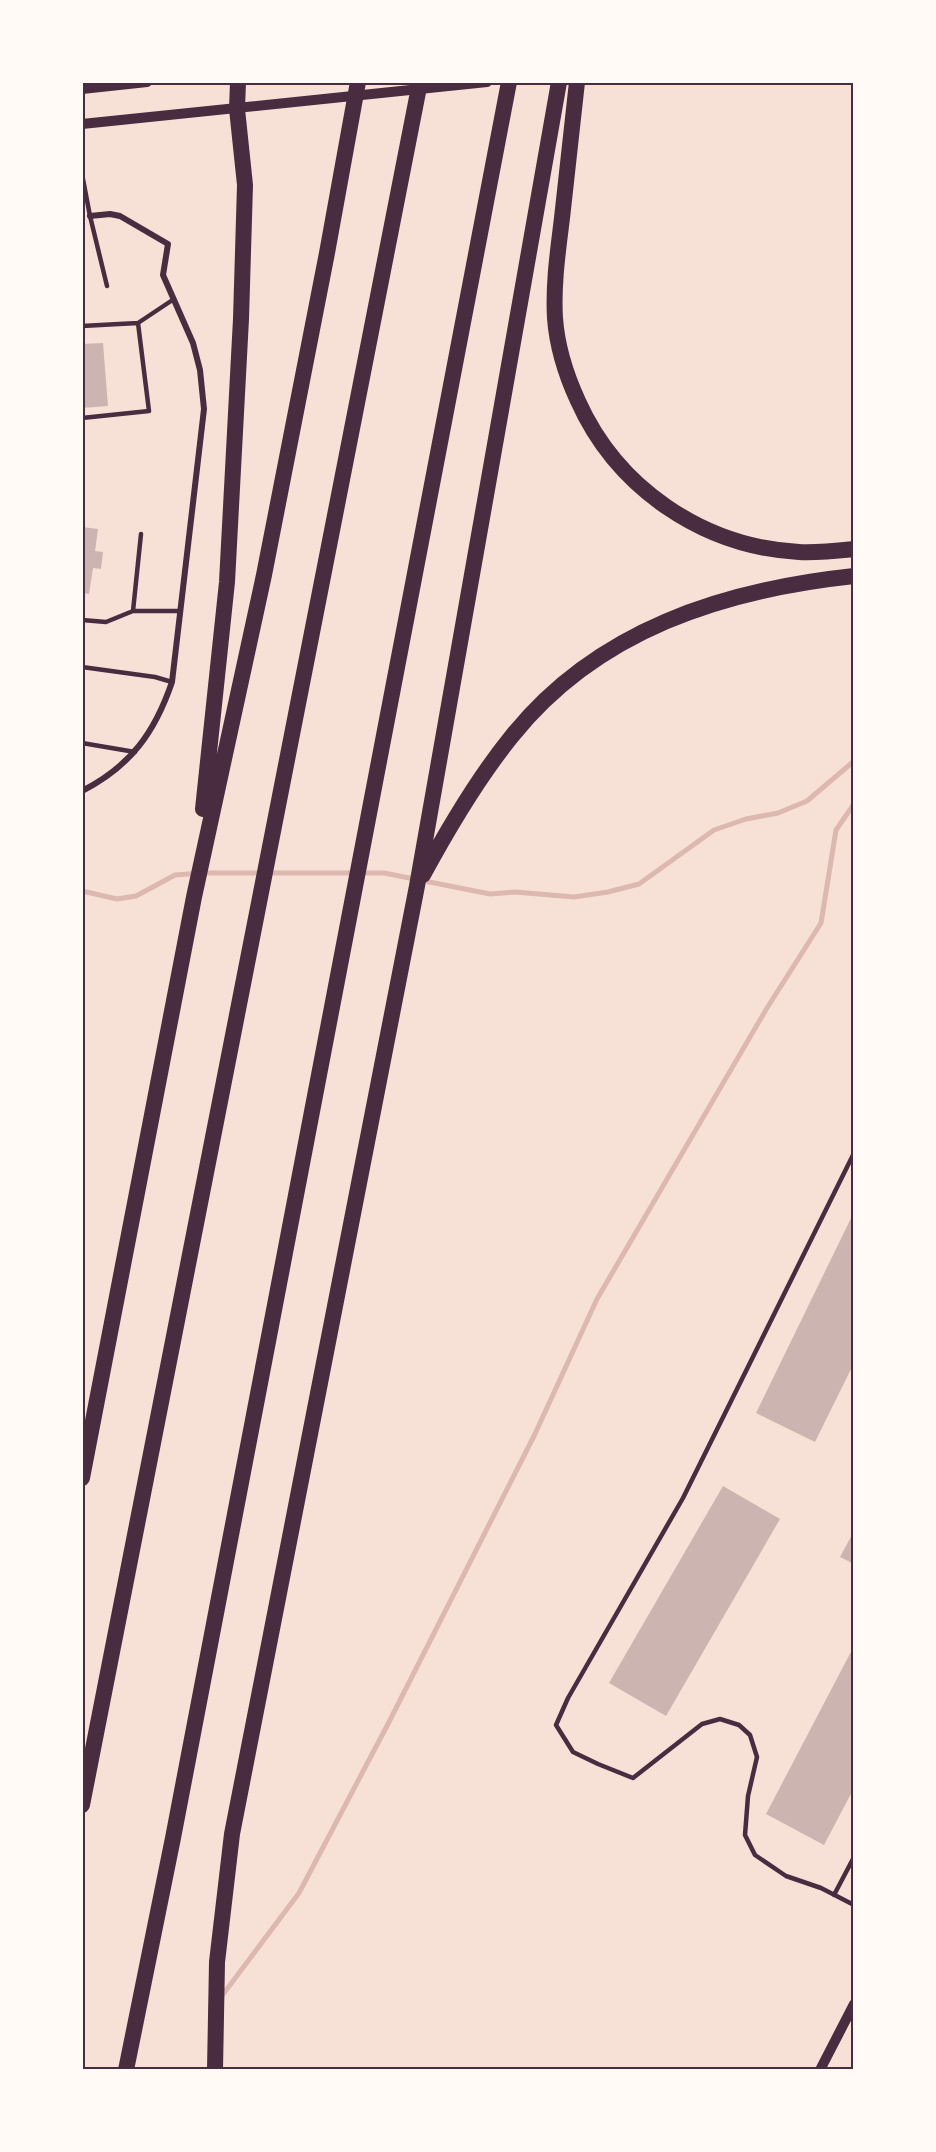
<svg xmlns="http://www.w3.org/2000/svg" width="936" height="2152" font-family="'Crimson Pro',serif">
	<style>
		.lines { fill: none; stroke-linecap: round; stroke-linejoin: round }
		.stream { stroke: #dcb8b0; stroke-width: 5 }
		.building { fill: #ccb4b1 }
		.service { stroke: #4a2c40; stroke-width: 4.5 }
		.minor { stroke: #4a2c40; stroke-width: 6 }
		.tertiary { stroke: #4a2c40; stroke-width: 10 }
		.motorway { stroke: #4a2c40; stroke-width: 16 }
		.neatline { fill: none; stroke: #4a2c40; stroke-width: 2 }
	</style>
	<rect width="100%" height="100%" fill="#f7e1d7"/>
	<g class="lines">
		<path class="stream" d="M82,891l35,8 19,-3 39,-21 27,-2h182l106,21 25,-2 59,5 34,-5 31,-8 75,-54 32,-11 32,-6 29,-12 47,-40
			M221,1997l78,-104 90,-171 145,-286 63,-137 170,-291 54,-85 15,-93 18,-26"/>
	</g>
	<path class="building" d="M103,343l5,63 -26,2v-64z
		M82,527l16,2 -3,22 8,1 -2,17 -8,-1 -4,26 -7,-1z
		M854,1212v151l-39,79 -59,-29z
		M723,1486l57,33 -114,197 -57,-33z
		M854,1531v33l-14,-7z
		M854,1646v142l-30,57 -58,-31z"/>
	<g class="lines">
		<path class="service" d="M82,174l8,42 17,70
			M82,326l56,-3 36,-24
			M82,418l67,-7 -11,-88
			M133,611l8,-77
			M82,620l24,2 27,-11h47
			M82,667l73,10 17,5
			M82,743l53,9
			M854,1153l-171,345 -115,200 -12,27 17,27 25,12 35,14 69,-54 18,-5 19,6 11,10 7,22 -9,39 -3,39 10,20 31,21 35,12 33,17
			M834,1895l20,-38"/>
		<path class="minor" d="M82,791c49,-25 73,-59 90,-109l32,-273 -4,-39 -7,-27 -30,-68 5,-31 -48,-28 -10,-2 -20,2"/>
		<path class="tertiary" d="M82,89l65,-7
			M82,124l405,-42
			M820,2070l34,-66"/>
		<path class="motorway" d="M577,82c-5,46 -10,91 -15,136 -4,33 -9,66 -7,100 2,28 11,57 23,83 39,87 125,146 221,151 18,1 36,-1 55,-3
			M203,809l24,-227 14,-263 4,-134 -8,-76 1,-27
			M423,875c26,-48 54,-96 89,-139 85,-106 211,-146 342,-160
			M82,1478l112,-581 70,-322 63,-322 31,-171
			M82,1805l338,-1723
			M126,2070l47,-232 336,-1756
			M215,2070l2,-108 15,-128 185,-948 142,-804"/>
	</g>
	<rect width="936" height="2152" fill="none" stroke="#fffaf5" stroke-width="168"/>
	<rect x="84" y="84" width="768" height="1984" class="neatline"/>
</svg>
